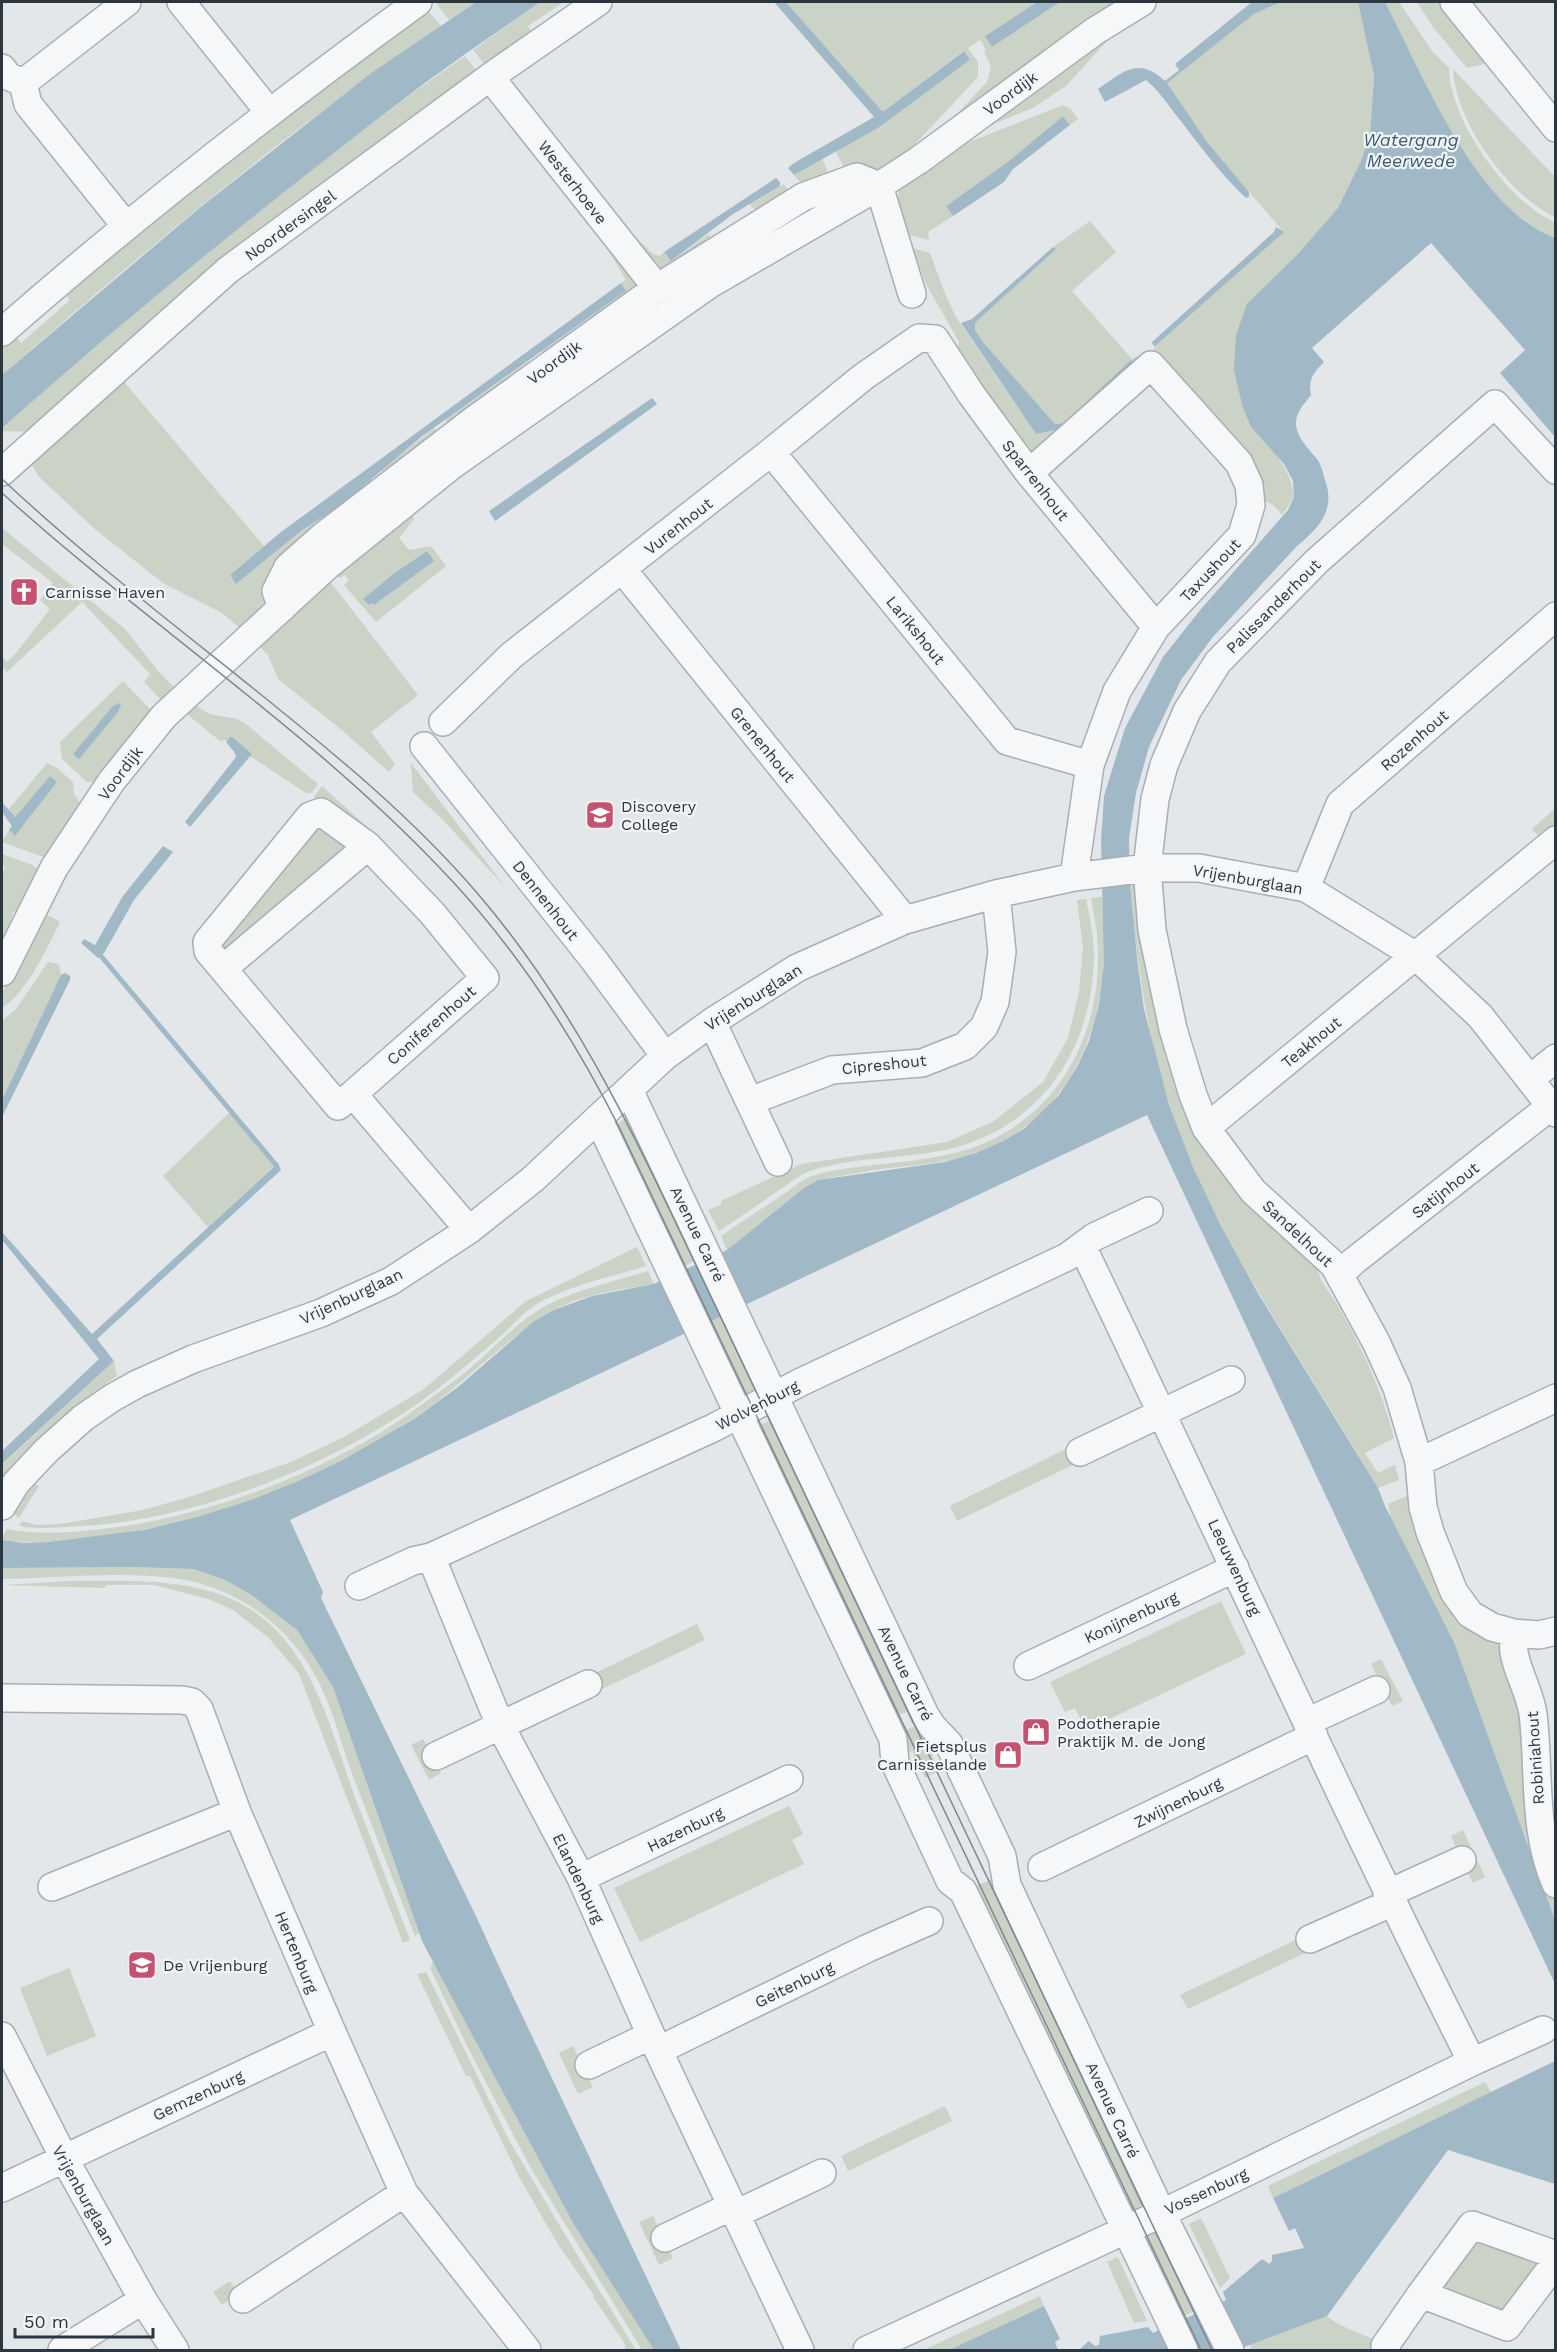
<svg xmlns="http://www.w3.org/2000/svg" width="1557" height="2352" font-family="'Work Sans',sans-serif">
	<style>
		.green { fill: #cad3c5; fill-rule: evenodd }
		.water { fill: #a1b8c7 }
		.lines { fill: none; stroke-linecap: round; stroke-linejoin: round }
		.stream { stroke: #a1b8c7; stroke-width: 5 }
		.minor-casing { stroke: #a8aeb4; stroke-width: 30 }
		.minor { stroke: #f5f7f8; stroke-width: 27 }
		.tram { stroke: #7e8892; stroke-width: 1.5 }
		.labels { text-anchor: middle; stroke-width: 4.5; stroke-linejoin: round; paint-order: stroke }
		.street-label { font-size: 16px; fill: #2c3641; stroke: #f2f5f7 }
		.poi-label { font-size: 16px; fill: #2c3641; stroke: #f2f5f7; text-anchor: start }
		.water-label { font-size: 18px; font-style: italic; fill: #395a72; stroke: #f2f5f7 }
	</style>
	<rect width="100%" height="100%" fill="#e3e7ea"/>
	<path class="green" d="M438,2h38l-27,18 -13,-17z
		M540,2h24l-36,24 4,7 -46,33 -13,-16z
		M786,2h251l-52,34 7,11 68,-45h65l-189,134 51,-54 4,-15 -7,-15 2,-2 -6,-10 -12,8 10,14v15l-75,80 -22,14h-35l-11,-20 43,-23 92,-68 -7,-9 -79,60 -3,-1z
		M1281,2h77l16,74 -4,58 -9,27 -23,47 -42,48 -45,171c20,22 40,40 43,70l-12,18c-7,-10 -13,-14 -26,-15l-105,-145 4,-9 126,-117 -74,-86 -41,-60 88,-69z
		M1385,2h14l33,49 17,17c0,51 59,135 106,154v16c-79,-29 -133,-165 -170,-236z
		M1417,2h31l44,60 -25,6 -34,-41z
		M426,9l15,17c-155,105 -299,227 -439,349v-27l14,-12 5,7 49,-43 -5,-6 180,-147z
		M1117,30l-51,56 -33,22 -67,27z
		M465,56l11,14 -1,8 -441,354 -32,-1v-3c102,-92 208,-180 317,-264 48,-36 96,-74 146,-108z
		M1453,69l102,108v40c-47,-22 -100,-96 -102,-148z
		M1063,105l8,4 7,10 -8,6 -7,-9 -54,45 -63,45 7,10 -25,16 1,8 -20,-5 -12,-33 2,-11 8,-11 39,-29z
		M822,158l7,17 -27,9 -8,-9z
		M784,184l7,11 -34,17 -8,-8z
		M596,199l57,55 7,2 4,-4 7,9 38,-27 2,9 -53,28z
		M1090,221l26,31 -44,39 60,68 5,-3 5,7 -113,97 -72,-110 2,-8 -33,-58 -13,-36 17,5 14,38 12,26 80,117 25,-5 70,-68 -67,62 -9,1 -73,-83 -7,-11v-7l80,-74 -2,-2z
		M602,240l39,43 -93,78 -7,-9 85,-61 -5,-8 5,-3z
		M529,361l6,9 -83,58 -7,-8z
		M118,382l7,1 139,163 -34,29 6,9 65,-53 39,-25 31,-27 6,8 -112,124 -22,20 -21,-18 -59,-30 -67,-53 -57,-53 -9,-16z
		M434,428l6,10 -51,40 -8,-8z
		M407,513l8,5 -16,20 10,12 22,-4 15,20 -70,56 -32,-37 5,-4 -4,-6 -5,3 -5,-6zM427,551l6,10 -59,44 -11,-6 30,-25z
		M2,528l123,101 34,43 19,19 -12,14 -22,-23 6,-8 -68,-72 -75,70 -5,-5v-11l5,6 9,-9 34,-44 -10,-9 13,-17 -51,-39z
		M329,580l89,115 -47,37 24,32 -6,8 -46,-41 -65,-52 -10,-24 -12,-12z
		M123,681l30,31 -57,70h-9l-25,-23 -2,-17z
		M191,702l18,12 28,5 9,5 72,60 -7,9h-5l-56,-37 2,-2 -25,-14 -7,1 -37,-30z
		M47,763l10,5 16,14 1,12 9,13 -37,51 -44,-16 7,-12 3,4 13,-10 31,-42 -6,-6 -35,41 -7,-7z
		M411,763l95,125 -63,-68 -30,-28z
		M322,786l43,39 58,59 77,94 -4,3 -133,-147 -49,-37z
		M1553,810l2,3v19l-11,10 -12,-13z
		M318,820l31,29 -125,108 -10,-14z
		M2,854l30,11 6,5 -18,43 -7,-1 -4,20 -7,7v-61l3,-11 -3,-3z
		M1143,882l45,212 130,170c-2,13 10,26 17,37 25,42 47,89 59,137l-29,15 13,20 17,-8 4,15 -21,8c-29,-48 -58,-96 -88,-144 -47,-76 -93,-154 -121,-239 -23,-72 -32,-145 -39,-220z
		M1102,897c1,22 4,46 2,68 -7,85 -45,159 -129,188 -27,10 -57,12 -85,15 -24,3 -48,8 -72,12l-14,8 -77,62 -6,-14c20,-14 40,-27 60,-40 10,-7 20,-16 31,-20 9,-4 21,-5 31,-7 37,-6 75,-7 112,-16 94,-24 145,-107 143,-201 0,-18 -4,-36 -7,-54z
		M1086,899c4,19 8,39 8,58 -2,95 -55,172 -149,193 -44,9 -92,7 -135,21 -11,4 -21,13 -31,19 -20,14 -40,28 -60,41l-11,-21 14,-6 -1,-3 80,-37 146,-22 47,-21 49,-39 25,-44 11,-46 4,-45 -6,-47z
		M39,910l21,12c-12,25 -34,72 -58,86v-14z
		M48,962l11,2 2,11 -59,125v-79l14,-12z
		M632,1111l71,146 -27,13 -65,-139z
		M230,1112l44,54 -66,61 -45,-51z
		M637,1247l9,19c-35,11 -85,21 -115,42 -11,8 -20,19 -30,28 -32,27 -64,56 -100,79 -92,59 -209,104 -318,111 -22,1 -43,4 -64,0l3,-5 15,4 23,-1 83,-14 49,-14 99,-34 53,-25 80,-48 102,-88z
		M648,1271l6,13c-33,6 -71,9 -101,27 -51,30 -91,75 -140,108 -93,62 -201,102 -312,118 -34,4 -66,8 -99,3l4,-11c26,5 51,4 77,2 96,-8 192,-40 276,-86 32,-17 62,-40 91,-61 32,-22 65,-63 99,-80 30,-15 66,-23 99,-33z
		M726,1307l37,82 -19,12 -45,-81z
		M114,1361l3,15c-44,30 -82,62 -115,103v-14z
		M777,1417l132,294 -16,6 -140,-289z
		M1072,1446l7,16 -122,59 -7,-15z
		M32,1481l7,5 -20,32 -11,-8z
		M1416,1492l11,44 74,99 23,67 18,168 13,30v20l-101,-278 -63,-123 -3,-15z
		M132,1567l62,2 31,11 25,14 47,36 36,57 86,246 -4,3c-20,-53 -41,-104 -61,-157 -10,-26 -17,-55 -28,-81 -27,-65 -82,-110 -152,-120 -54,-7 -118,0 -172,1v-11z
		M71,1581c49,0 98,-3 145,12 92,30 111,127 140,207 18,47 36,93 54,140l-7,3 -104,-269 -30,-36 -36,-28 -25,-11 -54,-14h-47l-3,3 -102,-3z
		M1221,1601l25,53 -160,76 -11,-22 -10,4 -15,-30z
		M697,1624l8,16 -107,51 -7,-16z
		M1381,1659l22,42 -11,5 -21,-42z
		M922,1723l12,17 -6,4 11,27 -14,7 -13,-27 -9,4 -6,-21z
		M423,1739l18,34 -12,7 -18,-35z
		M789,1806l14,28 -11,6 12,24 -164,78 -26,-54z
		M1463,1830l22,47 -12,6 -22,-47z
		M997,1877l153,325 -19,14 -157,-329z
		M1304,1936l7,14 -123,59 -8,-14z
		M433,1962l140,261 81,127h-12l-114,-187 -60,-115 -38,-80z
		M69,1968l27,68 -49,20 -27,-68z
		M426,1972l83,168 58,98 69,112h-11v-6l-32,-47 1,-2 -35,-49 -40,-69 -49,-101h-4l-49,-102z
		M573,2046l20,41 -15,7 -19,-41z
		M1485,2082l6,10 -218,106 -5,-12z
		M945,2106l7,15 -104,50 -7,-15z
		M653,2216l20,42 -14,7 -20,-43z
		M1201,2218l29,60 -10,10 -31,-64z
		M1157,2224l45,84 -27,12 -35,-88z
		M1476,2238l69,23 -37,56 -61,-20 -7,-11z
		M1118,2257l29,64 -13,2 -27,-61z
		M230,2281l8,13 -16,11 -9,-13z
		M1040,2296l4,10 -95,44h-26z
		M1327,2316c15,13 36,17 54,27l-6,7h-123l-2,-6z"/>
	<path class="water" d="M476,2h64c-38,27 -77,53 -115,81 -145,110 -287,224 -423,345v-53l195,-165 173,-136z
		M774,2h12l95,108 3,1 80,-60 6,9 -92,68 -84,47 -6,-7 6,-5 80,-46z
		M1037,2h23l-68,45 -7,-11z
		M1252,2h29l-27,12 -87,69 40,59 42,50v5l-3,1c-26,-24 -48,-55 -70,-83 -10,-13 -17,-24 -30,-35l-41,22 -7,-13c25,-17 40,-33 67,-8l14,-11 -4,-6z
		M1358,2h27c37,71 91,207 170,236v199l-55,-64 25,-23 -94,-107 -119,105 12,14c-11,11 -16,18 -13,33 -7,9 -15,17 -15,28 0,14 13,26 21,36 4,5 6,14 8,21 11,30 -6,48 -28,66l-85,92 -31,42 -32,67 -13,46 -7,45 1,47 8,81 6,43 25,96 24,62 27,57 39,71 119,193 7,18 69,136 101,278v64l-408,-869 -857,405 33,72 -2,6 155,318 26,57 179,377h-27l-81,-127 -140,-261 -11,-21 -89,-254 -36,-57 -47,-36 -25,-14 -31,-11 -62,-2 -127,1h-3v-28l22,3 25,-1 95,-12 53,-13 51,-16 48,-19 45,-21 73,-42 44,-32 75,-65 21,-12 38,-14 62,-12 73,-34 77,-62 14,-8 127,-18 31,-9 27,-12 22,-13 34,-33 18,-28 12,-26 10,-37 5,-40 -3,-123 3,-45 21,-68 38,-71 38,-48 87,-99 6,-13 -1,-16 -9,-17 -33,-37 -8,-19 -9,-37 2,-36 11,-31 49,-48 42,-48 23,-47 9,-27 4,-58z
		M1063,116l7,9 -57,44 -9,13 -51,34 -7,-10 63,-45z
		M776,178l4,4v4l-47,28 -62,47 -7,-9z
		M1276,227l8,5 -129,114 -2,-1 -1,-3 122,-110z
		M1053,247l3,2 -81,74v7l7,11 73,83 9,-1 67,-63 4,5 -74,64 -25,5 -75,-111 11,-4z
		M621,283l5,8 -205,146 -81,69 -39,25 -65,53 -6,-9 51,-43z
		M652,398l5,6 -162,117 -6,-10z
		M427,551l7,10 -60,44 -2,-2 -3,2 -6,-6 30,-25z
		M119,703l2,2 -3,7 -39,47 -6,-5 40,-48z
		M230,737h2l20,17 -62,73 -5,-5 51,-65 -1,-4 -9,-11z
		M50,776l7,6 -42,54 -6,-6 3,-4 -10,-14v-10l13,15z
		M163,846l10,6 -39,48 -30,53 -6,5 -17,-15 3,-4 11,6 28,-49z
		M65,973l5,3v4l-68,137v-17l59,-125z
		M278,1163l3,7 -184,169 17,22 -112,103v-13l97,-92 -97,-119v-8l90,102z
		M1555,2061v123l-107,-34 -121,166 -91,34h-157l10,-9 6,5 4,-1 1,-9 48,-9 5,6 73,-33 -3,-8 39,-33 7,5 3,-3v-6l32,-7 -9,-20 -6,3 -16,-33z
		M1044,2306l16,33 -5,3 3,8h-109z"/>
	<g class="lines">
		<path class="stream" d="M101,956l175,209"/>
		<g class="minor-casing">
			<path id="minor" d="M181,2l88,110
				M1454,2l102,126
				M2,68l6,8 15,7 5,21 98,122
				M490,77l167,211
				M23,83l104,-81
				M2,332c133,-117 273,-226 416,-330
				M771,452l236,289 83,24
				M1556,470l-61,-66 -178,157 -99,101 -31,49 -23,54 -9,34 -8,69 5,62 21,99 20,66 13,33 47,63 81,74 42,77 21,46 22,74 4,45 7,25 24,60 16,22 22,13 22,6 25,2 17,-4
				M2,472l226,-202 262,-193 108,-75
				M1029,473l122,-108 88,98 10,22 2,20 -9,30 -86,92 -39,64 -27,74 -16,112
				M622,569l283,351
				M282,608l-6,-17 12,-24 34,-30 152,-117 183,-132 146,-91 54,-20 22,9 33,108
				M443,722l69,-67 259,-203 92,-75 56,-39 16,1 36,55 58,79 127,154
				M424,746l170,214 71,96
				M1306,888l34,-84 216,-188
				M224,968l144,-122
				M2,972l52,-104 57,-86 53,-66 163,-150 124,-100 259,-182 169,-98 40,-26 176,-129 47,-29
				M712,1022l66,140
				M1530,1079l26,-21
				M629,1090l296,625 7,11 17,18 53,112 5,29 154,327 69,138
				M353,1094l132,-116 -53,-65 -64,-67 -47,-34 -11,4 -103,126 1,9 130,155 15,-12 116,136
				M750,1101l82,-31 90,-7 43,-17 19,-19 11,-25 7,-50 -6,-58
				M598,1118l295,621 2,24 55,118 13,10 221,459
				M1206,1128l350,-288
				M1082,1246c131,272 254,547 390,816
				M1340,1274l14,-13 197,-155
				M1080,1452l151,-72
				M1419,1462l137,-64
				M2,1506l14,-23 30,-32 37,-33 29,-20 25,-14 56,-25 128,-46 70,-32 78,-51 64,-51 132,-123 47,-34 85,-54 108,-48 91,-26 78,-17 73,-9h52l107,20 110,68 64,60 76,97
				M431,1557l69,168 81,153 70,157 149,315
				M359,1586l54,-25 18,-4 282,-129 88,-46 266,-125 27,-20 55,-26
				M1514,1633c0,6 -1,13 0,19 3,20 16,40 19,62 7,57 -1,116 23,170
				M1028,1666l207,-98
				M2,1698l180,2 10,2 7,7 38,103 95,220 72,161 123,157
				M1307,1722l69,-32
				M436,1756l152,-72
				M1042,1867l272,-131
				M581,1878l208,-99
				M52,1887l185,-75
				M1387,1894l75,-34
				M1310,1939l81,-36
				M2,2036l62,122 79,142 32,50
				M659,2050l207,-101 63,-28
				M589,2065l62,-30
				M2,2188l330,-156
				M736,2214l86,-41
				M665,2238l67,-32
				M1556,2255l-84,-30 -51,69 86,33 49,-65
				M243,2299l161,-106
				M1385,2346l36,-52
				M62,2350l81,-50
				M867,2350l306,-142 299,-146 71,-32"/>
		</g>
		<use href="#minor" class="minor"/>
		<path class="tram" d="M2,479c81,76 170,144 257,214 77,62 154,125 219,201 95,111 153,234 215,365l519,1091
			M2,493c141,128 303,234 436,373 74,76 134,168 182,263l581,1221"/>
	</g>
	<defs>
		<g id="church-square" transform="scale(1.5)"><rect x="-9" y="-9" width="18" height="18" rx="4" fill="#c45372" stroke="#f2f5f7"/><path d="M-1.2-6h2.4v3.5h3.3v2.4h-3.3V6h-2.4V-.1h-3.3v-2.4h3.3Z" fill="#fff"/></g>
		<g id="school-square" transform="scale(1.5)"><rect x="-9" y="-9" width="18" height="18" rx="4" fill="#c45372" stroke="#f2f5f7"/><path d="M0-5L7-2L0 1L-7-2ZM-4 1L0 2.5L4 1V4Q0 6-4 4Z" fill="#fff"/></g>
		<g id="shop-square" transform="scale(1.5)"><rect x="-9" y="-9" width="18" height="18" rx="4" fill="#c45372" stroke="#f2f5f7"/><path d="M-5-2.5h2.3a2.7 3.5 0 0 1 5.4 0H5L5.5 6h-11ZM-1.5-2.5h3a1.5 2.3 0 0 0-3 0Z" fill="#fff"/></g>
	</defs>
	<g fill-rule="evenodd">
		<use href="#church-square" x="24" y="592"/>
		<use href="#school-square" x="600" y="815"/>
		<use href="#shop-square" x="1036" y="1732"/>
		<use href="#shop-square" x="1008" y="1755"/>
		<use href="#school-square" x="142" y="1965"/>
	</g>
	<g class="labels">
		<g class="street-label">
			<text transform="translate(1010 93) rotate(-36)" y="6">Voordijk</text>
			<text transform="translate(573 182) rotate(52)" y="6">Westerhoeve</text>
			<text transform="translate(290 225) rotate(-36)" y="6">Noordersingel</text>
			<text transform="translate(554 362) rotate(-36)" y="6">Voordijk</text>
			<text transform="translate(1036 480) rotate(52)" y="6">Sparrenhout</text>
			<text transform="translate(678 526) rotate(-38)" y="6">Vurenhout</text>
			<text transform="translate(1210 570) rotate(-47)" y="6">Taxushout</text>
			<text transform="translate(1273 606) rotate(-45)" y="6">Palissanderhout</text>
			<text transform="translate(916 630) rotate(51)" y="6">Larikshout</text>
			<text transform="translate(1414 740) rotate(-41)" y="6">Rozenhout</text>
			<text transform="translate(763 744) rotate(51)" y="6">Grenenhout</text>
			<text transform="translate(120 773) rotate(-53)" y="6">Voordijk</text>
			<text transform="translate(1248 879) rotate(10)" y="6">Vrijenburglaan</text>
			<text transform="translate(546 900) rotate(52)" y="6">Dennenhout</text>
			<text transform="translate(753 997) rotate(-32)" y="6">Vrijenburglaan</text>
			<text transform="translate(431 1025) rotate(-41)" y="6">Coniferenhout</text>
			<text transform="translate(1311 1042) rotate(-39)" y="6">Teakhout</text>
			<text transform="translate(884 1064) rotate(-6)" y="6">Cipreshout</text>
			<text transform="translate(1445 1190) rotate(-38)" y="6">Satijnhout</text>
			<text transform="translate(1298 1233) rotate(43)" y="6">Sandelhout</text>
			<text transform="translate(698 1234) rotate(64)" y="6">Avenue Carré</text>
			<text transform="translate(351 1296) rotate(-25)" y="6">Vrijenburglaan</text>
			<text transform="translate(757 1405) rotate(-27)" y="6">Wolvenburg</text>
			<text transform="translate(1235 1567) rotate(65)" y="6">Leeuwenburg</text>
			<text transform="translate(1131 1617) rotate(-25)" y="6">Konijnenburg</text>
			<text transform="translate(906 1673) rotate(64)" y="6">Avenue Carré</text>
			<text transform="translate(1535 1758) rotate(-94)" y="6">Robiniahout</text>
			<text transform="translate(1178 1802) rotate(-26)" y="6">Zwijnenburg</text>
			<text transform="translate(685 1829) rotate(-26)" y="6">Hazenburg</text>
			<text transform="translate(579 1878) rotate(64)" y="6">Elandenburg</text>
			<text transform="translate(297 1952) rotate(67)" y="6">Hertenburg</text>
			<text transform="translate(794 1984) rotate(-26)" y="6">Geitenburg</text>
			<text transform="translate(198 2095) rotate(-25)" y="6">Gemzenburg</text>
			<text transform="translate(1113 2110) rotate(65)" y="6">Avenue Carré</text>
			<text transform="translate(1206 2191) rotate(-25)" y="6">Vossenburg</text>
			<text transform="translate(84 2195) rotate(61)" y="6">Vrijenburglaan</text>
		</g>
		<g class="poi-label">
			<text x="45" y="598">Carnisse Haven</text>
			<text x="621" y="812">Discovery<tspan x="621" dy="18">College</tspan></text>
			<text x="1057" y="1729">Podotherapie<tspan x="1057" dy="18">Praktijk M. de Jong</tspan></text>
			<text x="987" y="1752" text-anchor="end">Fietsplus<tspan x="987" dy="18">Carnisselande</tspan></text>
			<text x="163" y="1971">De Vrijenburg</text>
		</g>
		<g class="water-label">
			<text x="1411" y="146">Watergang<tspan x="1411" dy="21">Meerwede</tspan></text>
		</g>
	</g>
	<rect width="1557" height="2352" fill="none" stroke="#2c3641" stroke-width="6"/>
	<path d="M15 2328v9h138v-9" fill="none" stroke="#2c3641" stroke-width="3"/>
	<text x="24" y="2328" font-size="18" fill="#2c3641" stroke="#f2f5f7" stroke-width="4.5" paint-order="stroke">50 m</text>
</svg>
